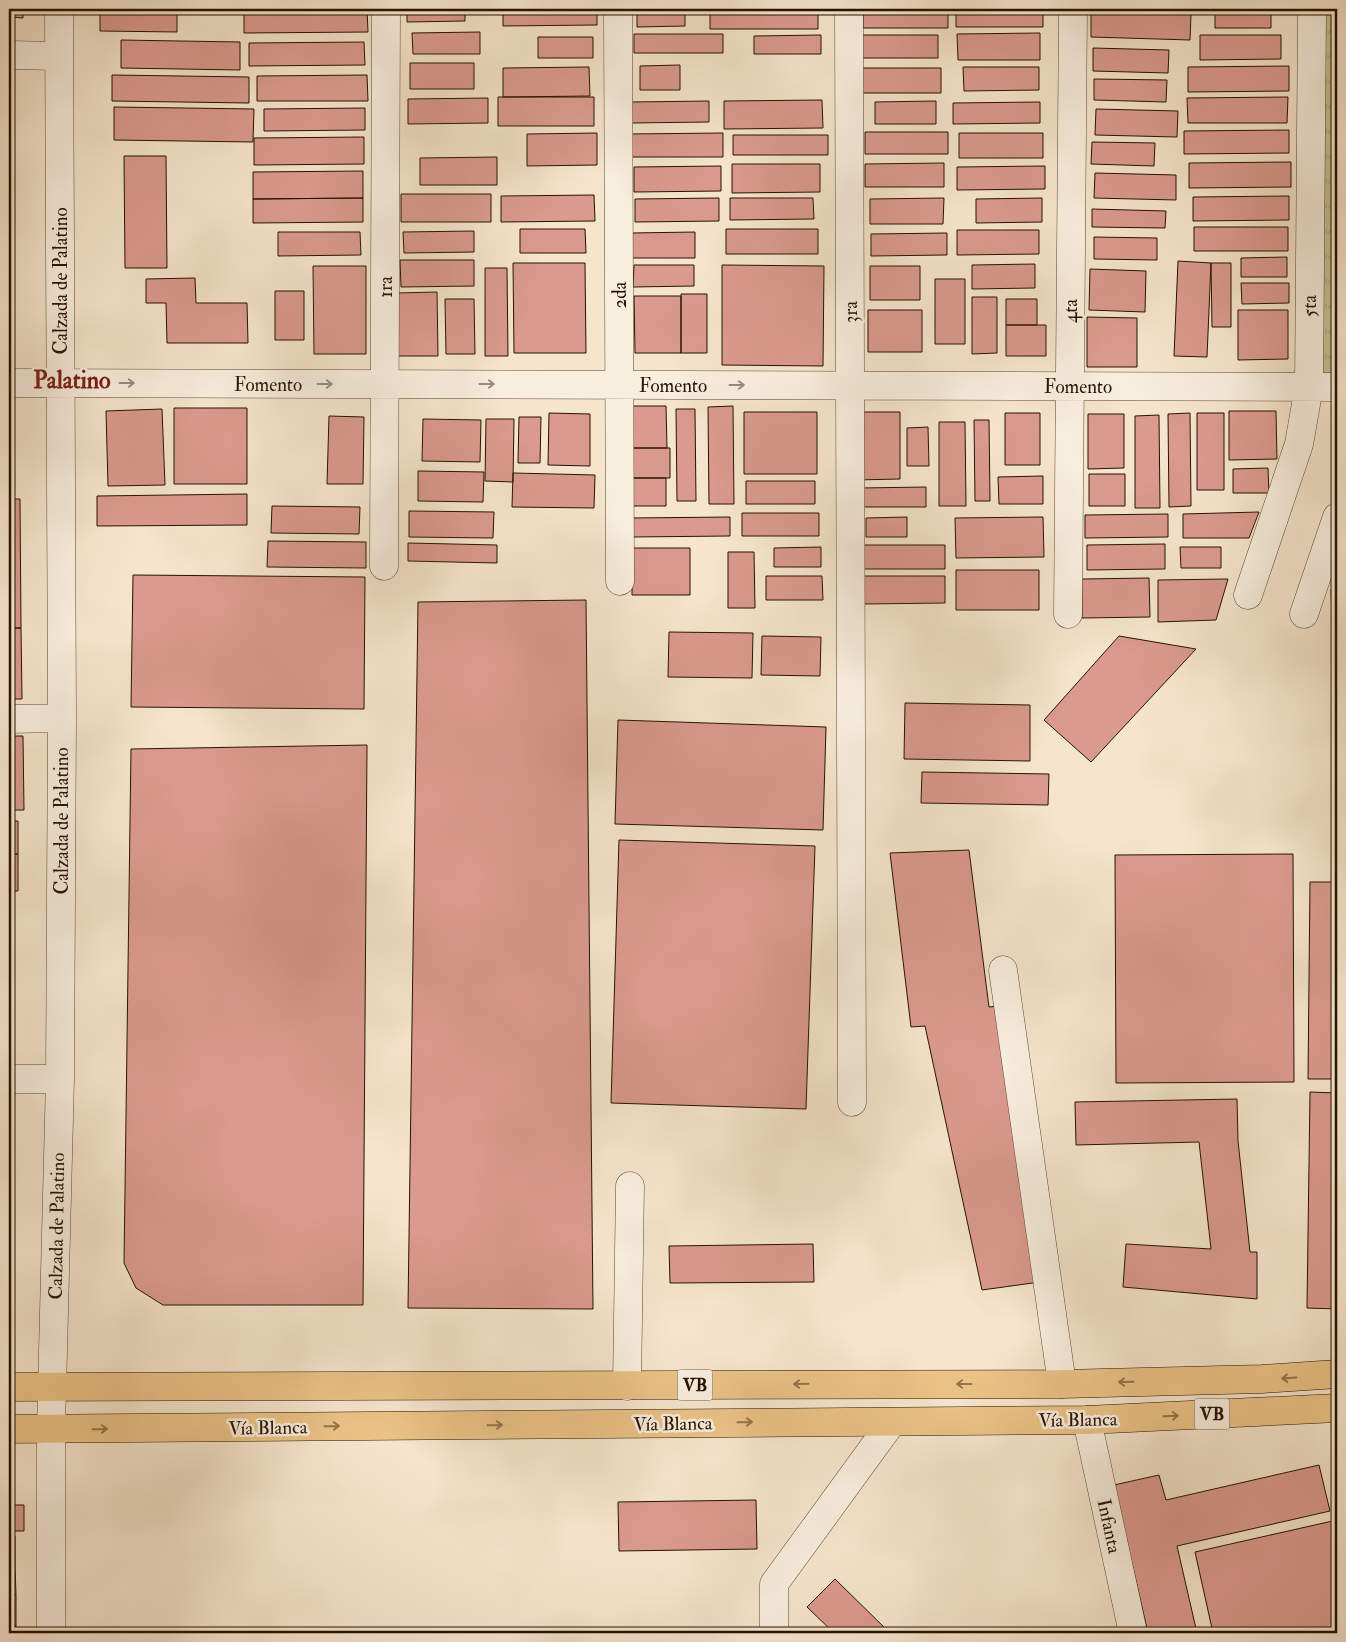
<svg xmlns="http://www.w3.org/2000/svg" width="1346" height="1642" font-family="'IM FELL Double Pica',serif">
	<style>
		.park { fill: url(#park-tufts); stroke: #746a4a }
		.building { fill: #da9a8e; stroke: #261201 }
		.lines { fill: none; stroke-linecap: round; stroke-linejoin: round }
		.minor-casing { stroke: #5a4734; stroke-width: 29 }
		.major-casing { stroke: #261201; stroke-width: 29 }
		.minor { stroke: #f8eede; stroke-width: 28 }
		.major { stroke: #eac286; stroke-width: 28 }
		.oneway { stroke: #9a8b7b }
		.oneway2 { stroke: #92734a }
		.labels { text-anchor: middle; stroke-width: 5; stroke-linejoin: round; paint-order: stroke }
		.shield { fill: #f8eede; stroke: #655443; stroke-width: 1 }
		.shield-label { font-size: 18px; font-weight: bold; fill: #261201 }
		.street-label { font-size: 19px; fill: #261201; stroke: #f8eede }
		.district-label { font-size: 24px; font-weight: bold; fill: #7a1f14; stroke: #f8eede }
	</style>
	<defs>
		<pattern id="park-tufts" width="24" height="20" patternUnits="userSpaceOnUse" patternTransform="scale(1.25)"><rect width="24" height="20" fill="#c2c293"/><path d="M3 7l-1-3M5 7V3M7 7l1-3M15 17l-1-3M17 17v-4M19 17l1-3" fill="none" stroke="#a7a67d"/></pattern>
	</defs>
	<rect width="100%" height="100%" fill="#f5e5cc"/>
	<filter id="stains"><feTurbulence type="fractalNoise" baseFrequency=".004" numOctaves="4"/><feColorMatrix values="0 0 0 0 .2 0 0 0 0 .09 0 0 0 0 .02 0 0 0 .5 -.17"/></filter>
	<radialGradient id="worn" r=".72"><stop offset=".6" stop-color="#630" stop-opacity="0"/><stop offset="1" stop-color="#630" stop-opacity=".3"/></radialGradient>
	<path class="park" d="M1322,9h15v365h-18z"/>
	<path class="building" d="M9,9h14v9l-14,-1z
		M100,9h77v23l-77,-1z
		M244,9h123l1,23 -124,1z
		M407,9h58v12l-58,1z
		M503,9h94v16l-94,1z
		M637,9h48v17l-48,1z
		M710,9h108v20h-108z
		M863,9h85v19h-85z
		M956,9h87v18h-87z
		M1215,9h56v19h-56z
		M1091,12l100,2 -1,26 -99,-3z
		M480,32v22h-67l-1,-21z
		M1040,33v27h-82l-1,-26z
		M634,34h89v19h-89z
		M821,35v19h-67v-18z
		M862,35h76v23h-76z
		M1200,35h81v24l-81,1z
		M538,37h55v21h-55z
		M121,40l119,2v28l-119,-2z
		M364,42l1,23 -116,1v-23z
		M1093,48l76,2 -1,23 -75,-2z
		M410,63h64v26h-64z
		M680,65v25h-40v-24z
		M1289,66v25l-101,1v-25z
		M589,67l1,29 -87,1v-29z
		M963,67h76v23l-75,1z
		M861,68h80v25h-80z
		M112,75l137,2v26l-137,-2z
		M367,75l1,26h-111v-25z
		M1094,79l73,1 -1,22 -72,-2z
		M498,97h96v29h-96z
		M1288,97l-1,26h-99l-1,-25z
		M488,98v25l-80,1v-25z
		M822,100l1,28 -99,1v-28z
		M709,101v21l-78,1v-21z
		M936,101v23h-61v-22z
		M1040,102v21l-87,1v-21z
		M114,107l140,2 -1,33 -139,-2z
		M365,108v22l-101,1v-22z
		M1096,109l82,2 -1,26 -82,-2z
		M1289,130v23l-105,1v-23z
		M865,132h83v22h-83z
		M597,133v32l-70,1v-32z
		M723,133v24h-94v-23z
		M959,133h84v25h-84z
		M733,135h95v20h-95z
		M364,137v27l-110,1v-27z
		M1092,142l63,1 -1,23 -63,-2z
		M124,156h42l1,112h-42z
		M497,157v28h-77v-27z
		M1291,162v25l-102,1v-25z
		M944,163v24h-79v-23z
		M732,164h88v28l-88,1z
		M721,166v25l-87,1v-25z
		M1045,166v23l-88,1v-23z
		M363,171v27l-110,1v-27z
		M1095,173l81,2v25l-82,-2z
		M401,194h90v28h-90z
		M594,195l1,26 -94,1v-26z
		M1289,196v24l-96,1v-24z
		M363,198v24l-110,1v-24z
		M719,198v23l-84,1v-23z
		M730,198h83l1,21 -84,1z
		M944,198l-1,26h-73v-25z
		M1042,198v24l-66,1v-24z
		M1092,209l74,2 -1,17 -73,-1z
		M1194,227h94v24h-94z
		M520,229h65l1,24h-66z
		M726,229h92v25h-92z
		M957,230h82v24l-82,1z
		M474,231v21l-70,1 -1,-21z
		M278,232h82l1,23 -83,1z
		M695,232v26h-64v-25z
		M947,233v22l-76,1v-22z
		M1094,237l63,1v22l-63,-1z
		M1287,257v20h-46v-19z
		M400,260h74v26l-73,1z
		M1178,261l33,2 -4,94 -33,-1z
		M513,263h72l1,90h-72z
		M1211,263h20v64h-19z
		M1035,264v24l-63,1v-24z
		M634,265h60v21l-61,1z
		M722,265l102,1 -1,100 -101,-1z
		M313,266h53v88h-52z
		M870,266h50v34h-50z
		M485,268h22l1,88h-23z
		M1090,269l56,2 -1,41 -56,-2z
		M195,278l1,25h51l1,40h-81l-1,-40h-20v-24z
		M935,279h30v65h-30z
		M1241,283h48v20l-47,1z
		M275,291h29v49h-29z
		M437,292l1,64h-40l-1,-63z
		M681,294h26v59h-26z
		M634,296h47v57h-46z
		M972,297h25v56l-25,1z
		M445,299h29l1,55h-29z
		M1006,299h31v26h-31z
		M868,310h54v42h-54z
		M1238,310h50v49l-50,1z
		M1087,317l50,1v49h-50z
		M1006,325h40v31h-40z
		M627,406h39l1,42h-39z
		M733,406l1,98h-25l-1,-97z
		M174,408h73v76h-73z
		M162,409l3,76 -57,1 -2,-75z
		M676,409h19l1,92h-19z
		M1229,411h47l1,48 -48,1z
		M744,412h73v62h-73z
		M855,412h45v67l-45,1z
		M549,413l41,1v52l-42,-1z
		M1005,413h35v52h-35z
		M1190,413l1,93 -22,1 -1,-93z
		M1197,413h27v77h-27z
		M1088,414h36v54l-36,1z
		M1159,415l1,93h-25v-92z
		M329,416l35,1 -1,67h-36z
		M519,417h22l-1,46h-22z
		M423,419l58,1 -1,42 -58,-1z
		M486,419h28l-1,63 -28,-1z
		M974,420h15l1,81h-15z
		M939,422h26l1,84h-27z
		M928,427l1,39h-22v-38z
		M628,448h42v30h-42z
		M1268,468l1,25h-36v-24z
		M418,471l66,1 -1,30 -65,-1z
		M513,473l82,2 -1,33 -82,-1z
		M1089,474h36v32h-36z
		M1043,476v28h-44l-1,-27z
		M628,478h38v28h-38z
		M746,481h69v23h-69z
		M926,487v20h-66v-19z
		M247,494v31l-150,1v-30z
		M9,499h11l1,129h-12z
		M272,506l88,1 -1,27 -88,-1z
		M409,511l85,1 -1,26 -84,-1z
		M1259,512l-10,26h-66v-24z
		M742,513h77v23h-77z
		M1168,514v23l-83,1v-23z
		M730,517v19l-99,1v-19z
		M907,517v20h-41v-19z
		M1043,517l1,40 -88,1 -1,-40z
		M268,541l98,1v26l-99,-1z
		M408,543l89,2v18l-89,-2z
		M1165,544v25l-78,1v-25z
		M860,545h85v24h-85z
		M821,547v20h-47v-19z
		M1180,547h41v21h-40z
		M632,548h58v47h-58z
		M728,552h26l1,56h-27z
		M956,570h83v40h-83z
		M133,575l232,2 -1,132 -233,-2z
		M766,576h56l1,24h-57z
		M864,576h81v27l-81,1z
		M1149,578l1,39 -68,1v-39z
		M1228,579l-12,41 -58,2v-42z
		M1331,589h6v32h-5z
		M586,600l7,709 -185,-1 10,-706z
		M9,628h12l1,71h-13z
		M669,632l84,1 -1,45 -84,-1z
		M762,636l59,1 -1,39 -59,-1z
		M1119,636l77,13 -105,113 -47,-42z
		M905,703l125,2v56l-126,-2z
		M618,720l208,7 -3,103 -208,-6z
		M9,736h14l1,74h-15z
		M367,745l-4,560h-200l-27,-17 -12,-25 7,-514z
		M922,772l127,2 -1,31 -127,-2z
		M9,821h9v33l-9,1z
		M619,840l196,6 -9,263 -195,-6z
		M969,850l20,157 10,-1 41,276 -58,8 -57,-264 -14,1 -21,-174z
		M18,854v37h-9v-36z
		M1293,854l1,228 -178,1 -1,-228z
		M1310,882h27v197h-29z
		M9,957h2l1,29h-3z
		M9,986h3v63h-3z
		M1310,1092l27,1v216l-30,-1z
		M1237,1099l1,42 12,111h7v47l-134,-12 3,-43 85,5 -12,-107 -123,3 -1,-43z
		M9,1214h4l1,29 -5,1z
		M813,1244l1,38 -144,1 -1,-37z
		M9,1250h4v71h-4z
		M1319,1465l11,46 -153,35 20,87h-49l-34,-148 45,-10 7,25z
		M756,1500l1,49 -138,2 -1,-49z
		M9,1505h15v26h-15z
		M1337,1520v113h-124l-18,-81z
		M9,1536h6v30h-6z
		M9,1566h6l1,29h-7z
		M835,1579l55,54h-56l-27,-26z
		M9,1595h7v31l-7,1z
		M16,1626v7h-7v-6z"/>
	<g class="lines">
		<g class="minor-casing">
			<path id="minor" d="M618,9l2,572
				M849,9l3,1093
				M9,55l50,1
				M9,383l1328,4
				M384,566l2,-557
				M1248,595l51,-151 10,-57 3,-378
				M1068,614l5,-605
				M1304,614l33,-97
				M9,719l53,-1
				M1003,970l59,414
				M9,1079h51
				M627,1386l3,-200
				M1087,1420l46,213
				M51,1633v-204l9,-350 2,-361 -3,-709
				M774,1633v-49l118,-162"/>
		</g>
		<g class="major-casing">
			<path id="major" d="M9,1387l1053,-3 200,-5 75,-5
				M9,1429l1078,-9 250,-12"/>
		</g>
		<use href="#minor" class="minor"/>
		<use href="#major" class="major"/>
	</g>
	<defs><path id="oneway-shaft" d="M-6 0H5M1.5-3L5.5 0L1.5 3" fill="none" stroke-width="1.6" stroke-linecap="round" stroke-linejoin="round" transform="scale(1.25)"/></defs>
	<g class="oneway">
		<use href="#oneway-shaft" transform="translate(127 383)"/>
		<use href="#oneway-shaft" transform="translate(325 384)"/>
		<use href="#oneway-shaft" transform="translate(487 384)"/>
		<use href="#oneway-shaft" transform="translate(737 385)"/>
	</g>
	<g class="oneway2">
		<use href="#oneway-shaft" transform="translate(1289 1378) rotate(176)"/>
		<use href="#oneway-shaft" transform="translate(1126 1382) rotate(179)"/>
		<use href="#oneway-shaft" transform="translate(801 1384) rotate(179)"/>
		<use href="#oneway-shaft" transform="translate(964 1384) rotate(180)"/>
		<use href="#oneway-shaft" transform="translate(1171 1416) rotate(-2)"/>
		<use href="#oneway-shaft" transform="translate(745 1422) rotate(-1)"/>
		<use href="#oneway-shaft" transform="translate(495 1425) rotate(-1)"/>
		<use href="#oneway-shaft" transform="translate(332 1426) rotate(-1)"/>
		<use href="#oneway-shaft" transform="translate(100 1429) rotate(-1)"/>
	</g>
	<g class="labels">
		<g class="shield">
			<rect x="677.5" y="1369.5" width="35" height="31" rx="4"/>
			<rect x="1194.5" y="1398.5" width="35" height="31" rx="4"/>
		</g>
		<g class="shield-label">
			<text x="695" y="1391">VB</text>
			<text x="1212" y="1420">VB</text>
		</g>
		<g class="street-label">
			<text transform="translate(60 281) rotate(-90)" y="7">Calzada de Palatino</text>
			<text transform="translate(385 287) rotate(-90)" y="7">1ra</text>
			<text transform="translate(619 295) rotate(-90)" y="7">2da</text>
			<text transform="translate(1309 306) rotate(-90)" y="7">5ta</text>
			<text transform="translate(1070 311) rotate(-90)" y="7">4ta</text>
			<text transform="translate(850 312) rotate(-90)" y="7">3ra</text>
			<text x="268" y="391">Fomento</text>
			<text x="673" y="392">Fomento</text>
			<text x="1078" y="393">Fomento</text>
			<text transform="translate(61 821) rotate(-90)" y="7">Calzada de Palatino</text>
			<text transform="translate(56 1226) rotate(-89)" y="7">Calzada de Palatino</text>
			<text transform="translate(1078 1419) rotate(-1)" y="7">Vía Blanca</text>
			<text transform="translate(673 1423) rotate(-1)" y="7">Vía Blanca</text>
			<text transform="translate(268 1427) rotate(-1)" y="7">Vía Blanca</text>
			<text transform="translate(1110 1526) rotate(78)" y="7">Infanta</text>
		</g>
		<g class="district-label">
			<text x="72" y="388">Palatino</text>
		</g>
	</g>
	<rect width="1346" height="1642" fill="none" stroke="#f5e5cc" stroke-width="30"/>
	<rect x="10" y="10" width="1326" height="1622" fill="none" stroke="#261201" stroke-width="2.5"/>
	<rect x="15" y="15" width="1316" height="1612" fill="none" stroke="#261201"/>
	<rect width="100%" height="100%" filter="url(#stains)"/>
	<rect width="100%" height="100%" fill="url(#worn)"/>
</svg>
